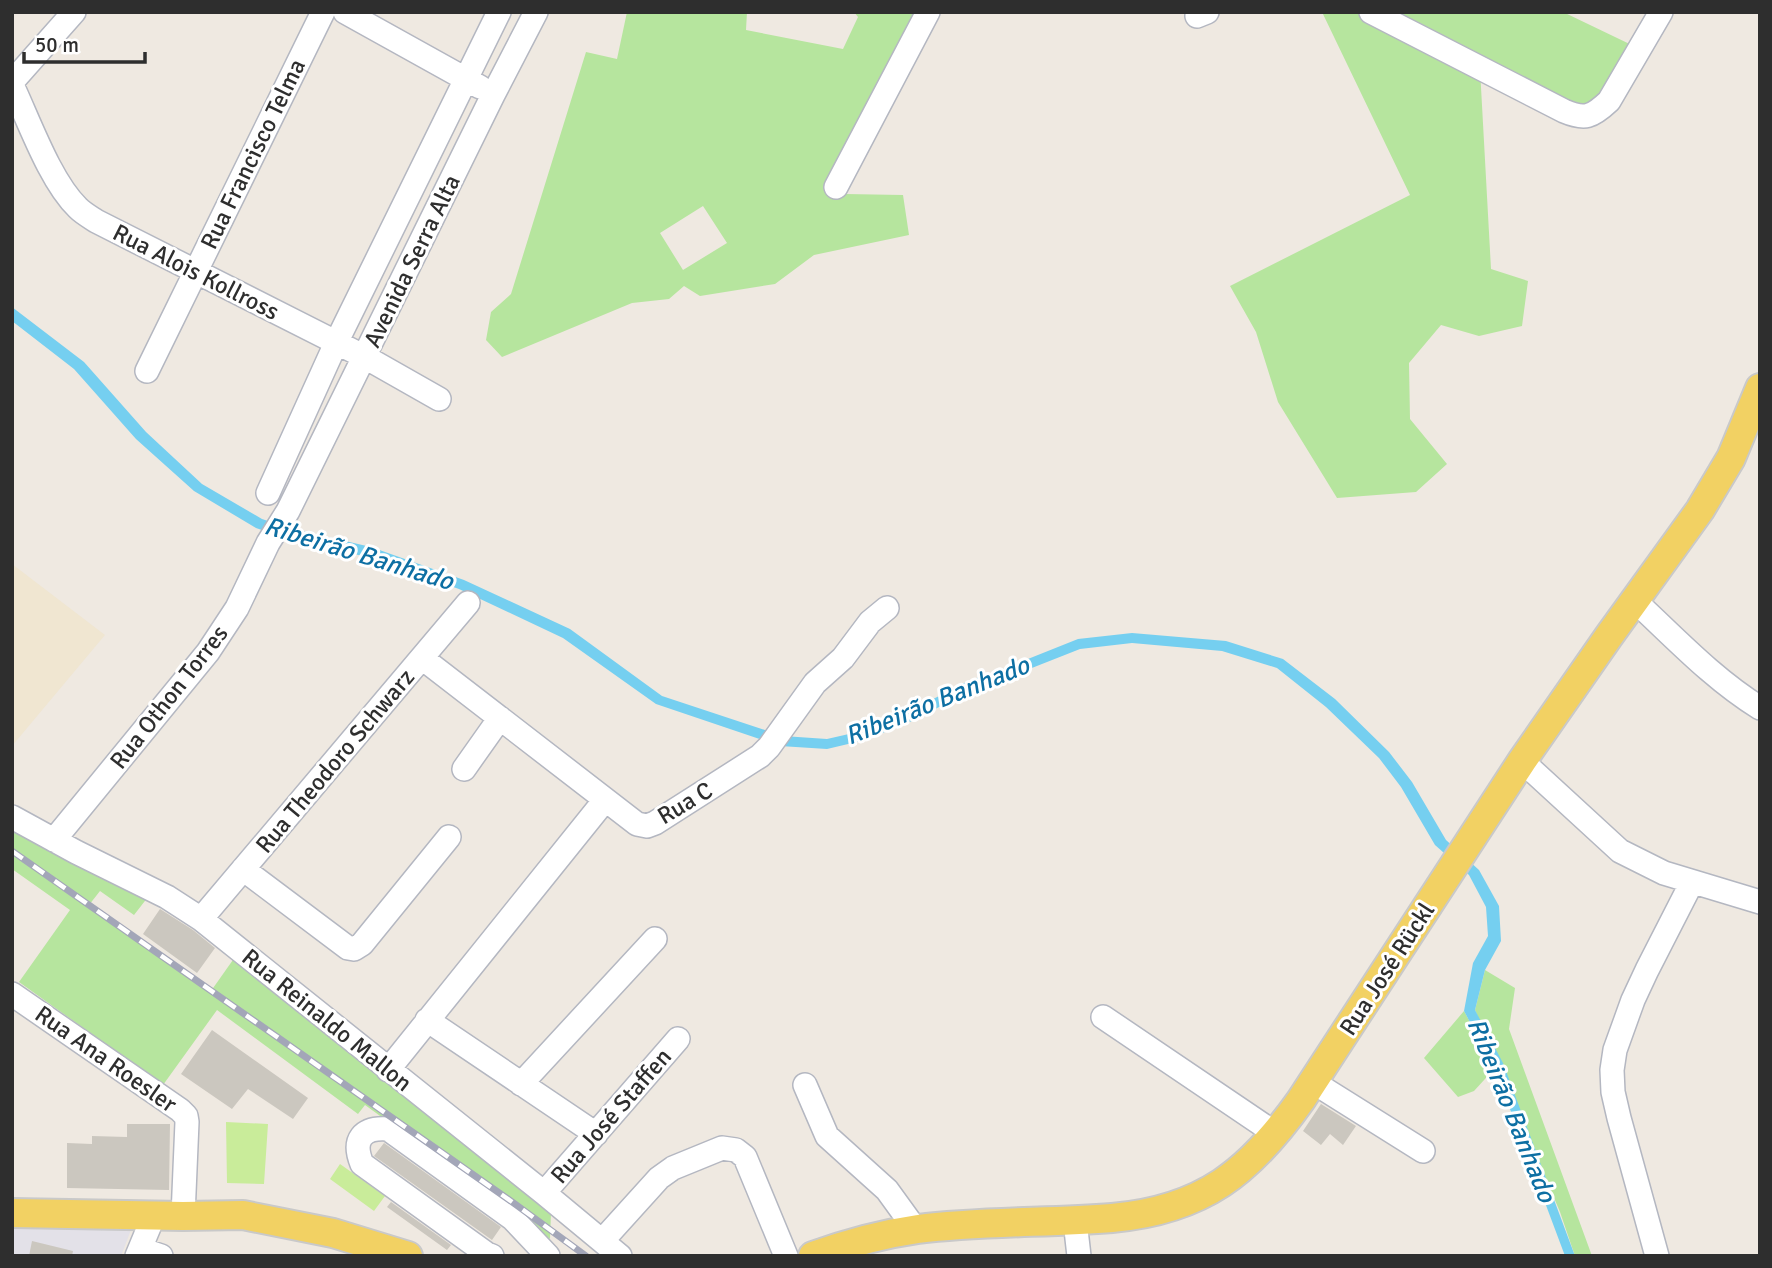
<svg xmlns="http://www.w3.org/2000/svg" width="1772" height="1268" font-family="Signika,sans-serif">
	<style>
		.industrial { fill: #e3e1e8 }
		.education { fill: #f0e6d1 }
		.green { fill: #b6e59e; fill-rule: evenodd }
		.pitch { fill: #c9ec9a }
		.water { fill: #75cff0 }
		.building { fill: #cbc7bf }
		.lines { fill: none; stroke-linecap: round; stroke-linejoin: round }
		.minor-casing { stroke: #b4b7c1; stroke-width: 26 }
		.major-casing { stroke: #c9c9c9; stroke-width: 32 }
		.minor { stroke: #fff; stroke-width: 23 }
		.major { stroke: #f2d163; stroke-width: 28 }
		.rail-casing { stroke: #a3a6b8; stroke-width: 7 }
		.rail { stroke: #fff; stroke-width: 4.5; stroke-dasharray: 13; stroke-linecap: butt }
		.labels { text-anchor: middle; stroke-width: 6; stroke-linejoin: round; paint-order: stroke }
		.street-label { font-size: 24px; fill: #2e2e2e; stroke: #fff }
		.water-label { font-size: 26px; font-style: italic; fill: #0d6fa3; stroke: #fff }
	</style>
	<rect width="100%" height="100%" fill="#efe9e1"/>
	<path class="industrial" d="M12,1226l119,4 -10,26h-109z"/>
	<path class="education" d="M12,564l93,71 -93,111z"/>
	<path class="green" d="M627,12h120l-1,18 97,19 15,-32 -4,-5h63l-83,159 11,23 58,1 6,40 -95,20 -39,29 -75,12 -16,-10 -15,13 -37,4 -130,54 -16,-17 5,-28 20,-18 75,-242 31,7zM703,206l24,37 -44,27 -23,-37z
		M1322,12h241l77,37 -42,63 -118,-43 11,200 37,12 -6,45 -43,10 -38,-11 -32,38 1,56 37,45 -31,28 -79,6 -59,-96 -22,-70 -26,-46 180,-91z
		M12,827l136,70 -14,18 -34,-24 -11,14 122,86 24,-34 316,256 -1,26 -185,-134 -7,9 -141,-104 -54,75 -144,-103 51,-72 -58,-41z
		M1485,970l30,18 -6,41 83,227h-17l-15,-44 -85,-202z
		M1464,1011l31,57 -21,23 -16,6 -34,-39z"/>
	<path class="pitch" d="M226,1122l42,2 -4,60 -37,-1z
		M340,1164l45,32 -11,15 -44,-32z"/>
	<path class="water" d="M12,307l72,55 62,70 56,52 60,35 27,9 82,19 93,33 106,49 92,67 121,40 44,3 35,-8 46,-19 62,-32 23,-7 85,-34 54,-6 94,8 57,18 52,40 54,53 23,30 34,58 33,30 20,36 2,35 -16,29 -10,40 28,53 72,193h-10l-70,-187 -31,-58 9,-48 15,-27 -2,-29 -17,-32 -34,-30 -34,-58 -22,-29 -53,-51 -49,-39 -55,-17 -90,-8 -52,6 -84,33 -22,7 -62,32 -47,19 -38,9 -47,-3 -124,-42 -93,-66 -104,-49 -92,-32 -82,-19 -29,-10 -62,-37 -58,-52 -62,-70 -62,-48z"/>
	<path class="building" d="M160,909l33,21 22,18 -18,25 -54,-39z
		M212,1030l96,68 -15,21 -45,-30 -16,20 -51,-35z
		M1321,1104l35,22 -13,19 -13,-11 -9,11 -18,-14z
		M127,1124h43l-1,66 -102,-2v-45l25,1v-8l35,1z
		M384,1143l117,84 -9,13 -118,-84z
		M391,1202l60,43 -4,5 -60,-43z
		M32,1241l41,10 -1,5h-43z"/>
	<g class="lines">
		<g class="minor-casing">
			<path id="minor" d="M345,12l135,75
				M1371,12l193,99c21,9 28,6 45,-10l52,-89
				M1197,16l10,-4
				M12,82l62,-70
				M12,85c17,36 38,96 66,123 5,5 12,9 18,13l269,136 74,42
				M836,187l92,-175
				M147,371l176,-359
				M268,493l68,-150 163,-331
				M1634,600c40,37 79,79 126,108
				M422,658l215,166 10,2 8,-3 105,-67 9,-9 46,-64 28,-25 27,-36 17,-14
				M1522,761l98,90 44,22 96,29
				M464,769l36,-51
				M12,817l64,35 91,45 34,22 343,274 76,63
				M54,840l154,-188 29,-44 31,-65 20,-32 205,-416 43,-83
				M243,869l105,79 6,1 8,-5 87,-107
				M201,919l267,-316
				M12,994l168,116 6,6 1,6 -4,94
				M1103,1017l173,117
				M427,1020l169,114
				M388,1070l217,-270
				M1313,1082l110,69
				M521,1084l134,-145
				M805,1085l22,51 60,54 29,40
				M544,1193l134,-154
				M1075,1221l4,35
				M602,1241l57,-63 14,-10 49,-20 14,2 9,7 41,99
				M140,1249l21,7
				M137,1256l17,-41
				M492,1256l-5,-2 -125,-90c-10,-24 0,-37 26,-35l125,90 35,37
				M1657,1256l-38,-138 -6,-26 -1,-22 3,-20 18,-50 14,-30 45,-88"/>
		</g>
		<g class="major-casing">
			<path id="major" d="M12,1213l171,3 60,-1 90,18 75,23
				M813,1256c33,-12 70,-22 105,-27 64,-8 130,-6 194,-11 91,-8 138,-46 189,-118l221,-339 87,-125 91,-126 31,-52 29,-70"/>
		</g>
		<use href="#minor" class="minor"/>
		<use href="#major" class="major"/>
		<g class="rail-casing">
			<path id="rail" d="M12,851l503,353 71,52"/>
		</g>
		<use href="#rail" class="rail"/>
	</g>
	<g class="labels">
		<g class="street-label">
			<text transform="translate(253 154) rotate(-64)" y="8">Rua Francisco Telma</text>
			<text transform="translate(412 261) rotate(-64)" y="8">Avenida Serra Alta</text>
			<text transform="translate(196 272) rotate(27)" y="8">Rua Alois Kollross</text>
			<text transform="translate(169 697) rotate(-52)" y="8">Rua Othon Torres</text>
			<text transform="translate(335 761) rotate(-50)" y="8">Rua Theodoro Schwarz</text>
			<text transform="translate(685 803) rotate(-31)" y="8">Rua C</text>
			<text transform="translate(1387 969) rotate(-57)" y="8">Rua José Rückl</text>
			<text transform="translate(327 1020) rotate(39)" y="8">Rua Reinaldo Mallon</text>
			<text transform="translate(106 1059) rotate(35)" y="8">Rua Ana Roesler</text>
			<text transform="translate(611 1116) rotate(-49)" y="8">Rua José Staffen</text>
		</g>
		<g class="water-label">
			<text transform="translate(359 553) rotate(17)" y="9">Ribeirão Banhado</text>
			<text transform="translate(937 700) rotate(-22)" y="9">Ribeirão Banhado</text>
			<text transform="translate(1512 1110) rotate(68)" y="9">Ribeirão Banhado</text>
		</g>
	</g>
	<rect width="1772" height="1268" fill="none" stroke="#2e2e2e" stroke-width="28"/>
	<path d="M24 52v10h121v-10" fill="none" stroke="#2e2e2e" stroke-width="3.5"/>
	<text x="35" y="52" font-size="21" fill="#2e2e2e" stroke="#ffffff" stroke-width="5" paint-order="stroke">50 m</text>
</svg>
